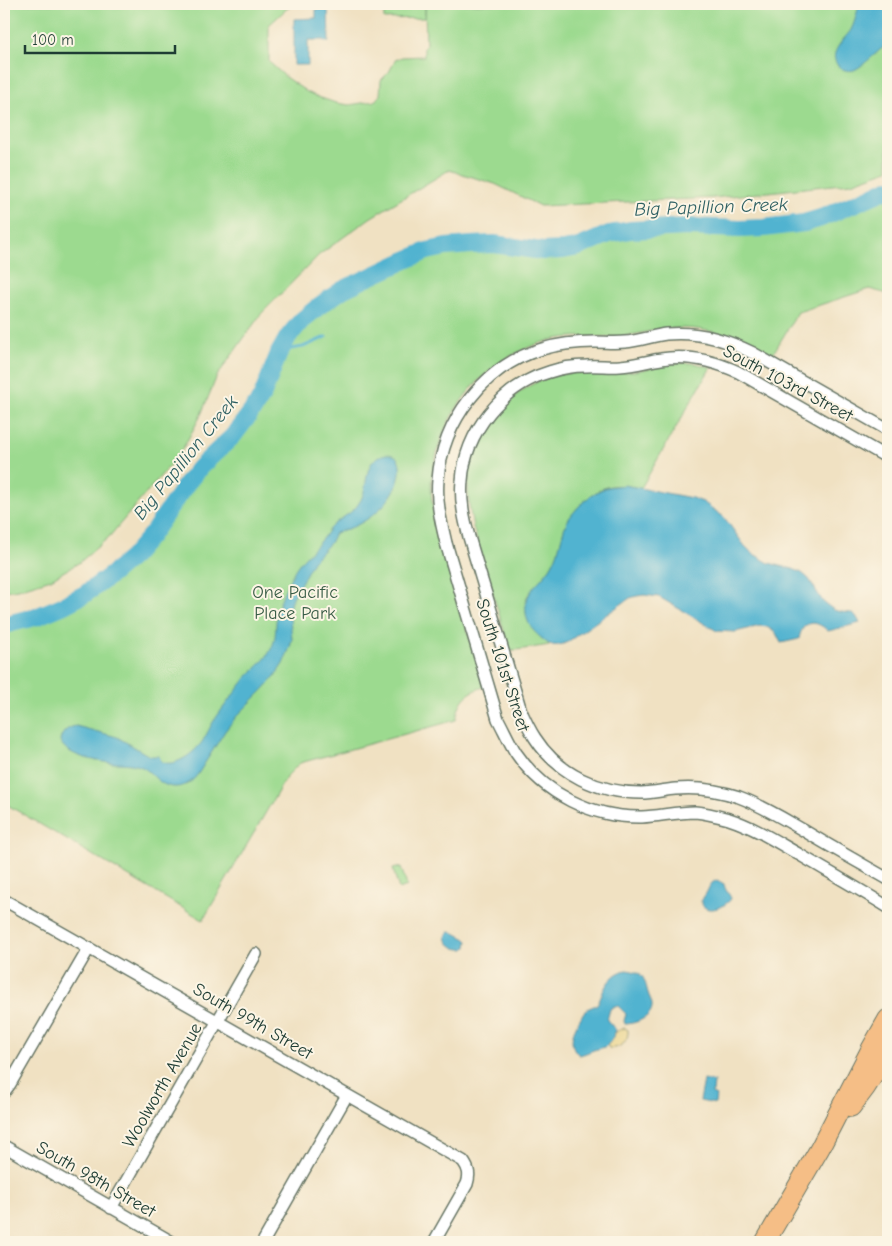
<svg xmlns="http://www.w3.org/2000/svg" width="892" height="1246" font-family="'Comic Neue',sans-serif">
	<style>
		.green { fill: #9cda8f; stroke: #5e8c62 }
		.sand { fill: #eeda9e; stroke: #868c69 }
		.water { fill: #51b3d0; stroke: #387882 }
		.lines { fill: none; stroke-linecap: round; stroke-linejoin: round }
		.stream { stroke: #51b3d0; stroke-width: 3 }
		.river { stroke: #51b3d0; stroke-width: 18 }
		.street-casing { stroke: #687666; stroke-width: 14 }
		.primary-casing { stroke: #687666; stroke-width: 21 }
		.street { stroke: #fff; stroke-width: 11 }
		.primary { stroke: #f5be86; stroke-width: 19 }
		.labels { text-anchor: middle; stroke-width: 4; stroke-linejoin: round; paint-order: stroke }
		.street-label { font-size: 18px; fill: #1f3d34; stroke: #fcf5e5 }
		.park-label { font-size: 18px; fill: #385c46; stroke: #fcf5e5 }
		.water-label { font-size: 19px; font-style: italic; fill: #2e6063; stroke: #fcf5e5 }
	</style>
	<rect width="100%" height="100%" fill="#fcf5e5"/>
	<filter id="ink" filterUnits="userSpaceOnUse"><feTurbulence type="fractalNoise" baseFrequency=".02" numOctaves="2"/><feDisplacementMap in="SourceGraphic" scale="10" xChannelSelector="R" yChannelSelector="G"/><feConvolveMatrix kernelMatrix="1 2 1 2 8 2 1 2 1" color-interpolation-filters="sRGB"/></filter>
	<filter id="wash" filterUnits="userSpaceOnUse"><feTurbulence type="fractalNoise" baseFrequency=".0096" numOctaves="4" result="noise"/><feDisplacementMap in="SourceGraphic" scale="20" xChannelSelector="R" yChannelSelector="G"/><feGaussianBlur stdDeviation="1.12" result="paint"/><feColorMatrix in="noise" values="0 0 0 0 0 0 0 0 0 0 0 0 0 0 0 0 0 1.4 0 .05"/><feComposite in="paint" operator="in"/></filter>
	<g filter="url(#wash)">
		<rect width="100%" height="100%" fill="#f0e1c2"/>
		<path class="green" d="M4,4h288l-23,21v37l19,17 19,13 11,5 18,6 13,2 26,-4 5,-6 1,-15 8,-8 7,-13 6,-2 22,-1v-9l2,-1 -1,-42h463v166l-37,13 -138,15 -173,8 -45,-22 -46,-14 -79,48 -51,37 -58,59 -44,62 -17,41 -19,35 -72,85 -29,25 -29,17 -33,10 -14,2z
			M371,4h54v14l-41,1v-8h-13z
			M888,189v105l-19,-5 -71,23 -27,45c-35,-21 -66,-32 -107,-28 -18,2 -35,8 -53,8 -21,0 -38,-2 -60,3 -58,14 -104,62 -116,121 -2,8 -4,17 -4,26 1,30 11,59 20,88 11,37 22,75 33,112 -19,6 -25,14 -28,33l-156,43 -13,13 -84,144 -199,-117v-178c58,-13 109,-43 146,-90 18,-22 31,-48 50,-69 10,-10 21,-19 31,-29 10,-9 19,-22 26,-33 9,-14 12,-30 18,-44 13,-30 38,-52 65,-69 11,-6 22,-11 33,-16 39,-20 78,-34 123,-31 22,2 40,8 63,6 26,-1 45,-17 71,-20 25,-4 54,-4 79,-3 8,1 15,2 22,2 16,0 31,-2 47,-4 9,-1 18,0 27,-2 19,-4 36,-14 54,-22 9,-4 19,-8 29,-12z
			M677,363h17l17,4 -70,121c-12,-2 -23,-4 -35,-1 -14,5 -33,23 -39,36 -6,13 -7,28 -14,40 -6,12 -20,23 -26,34 -2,4 -1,10 -1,15 1,15 14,25 24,33l-40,6 -37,-124c-3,-16 -6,-32 -5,-49 3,-44 38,-85 78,-100 26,-9 52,-4 79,-6 17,-1 35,-7 52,-9z
			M401,867l6,19 -8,3 -6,-20z"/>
		<path class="sand" d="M625,1028l3,2c1,11 -9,20 -19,18l-2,-3c5,-8 8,-15 18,-17z"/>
		<path class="water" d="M859,4h29v40c-10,6 -24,22 -34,26 -11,3 -22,-6 -19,-17 3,-9 11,-16 16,-23 4,-8 6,-17 8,-26z
			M316,9h12l1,33h-3l-3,-2h-15v25h-14v-46l22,-1z
			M387,454c7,0 12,3 13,11 3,25 -22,50 -43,60 -7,4 -15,5 -22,8l-5,10 -17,18 -22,40 -2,8 3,30 -2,8 -7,17 -8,12 -11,13 -28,28 -11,14 -27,43c-6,8 -13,13 -23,13 -12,0 -18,-8 -26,-15 -5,-5 -11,-7 -18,-8 -6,-1 -12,-1 -19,-1 -15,-2 -45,-6 -52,-22 1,-8 8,-14 16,-15l41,11 29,17 5,2h8l2,5c13,8 33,-8 41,-19 5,-7 8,-16 13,-23 9,-13 19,-25 28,-37 9,-12 23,-20 29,-35 5,-11 3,-22 5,-33 3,-16 11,-32 19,-46 7,-11 17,-18 25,-28 5,-5 7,-11 12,-15 9,-8 20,-12 26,-22 12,-17 1,-44 28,-49z
			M624,485l68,13 11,4 21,15 20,28 8,8 17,10 24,6 9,4 7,6 14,23 11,8 7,2 11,1 4,3 4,7 -32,8c-12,-12 -26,-11 -29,8l-18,4 -5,-10 -9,-6 -7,-1 -25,6 -18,-1 -58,-34 -15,-2 -7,1 -7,2 -64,45c-14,5 -17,2 -27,-7 -7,-6 -12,-13 -13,-23 -3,-25 19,-32 28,-52 6,-12 7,-25 12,-37 6,-13 25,-31 39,-36 6,-2 13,-2 19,-3z
			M717,880l7,4c1,7 6,10 7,15 -6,8 -27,17 -30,2 1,-2 3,-4 4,-6 5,-7 3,-11 12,-15z
			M451,931l15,8 2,2 -1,6 -2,2c-9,1 -17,-3 -19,-12l2,-4z
			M626,970c18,2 18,8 22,23 1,4 4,8 4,12 1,12 -17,19 -27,19l-1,-3 2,-7 -8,-8h-4l-4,3 -3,11 9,10c-2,5 -6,15 -12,17 -4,2 -9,2 -13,4 -5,2 -7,3 -12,4 -12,-11 -6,-24 1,-36 2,-3 3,-7 6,-9 3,-3 8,-3 11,-6 2,-2 3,-7 5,-10 5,-12 12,-21 24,-24z
			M704,1080l10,2 -1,10h-1v2l4,2 -1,8 -15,-3z"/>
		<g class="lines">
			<path class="stream" d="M279,353l12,-4 12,-2 23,-10"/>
			<path class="river" d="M4,625l34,-9 24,-10 23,-12 26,-19 21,-18 19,-22 36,-52 13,-16 33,-31 22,-29 7,-11 17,-43 9,-16 13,-16 18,-15 23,-16 23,-11 41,-19 21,-9 19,-4 25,-2 23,-1 48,7 21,-1 16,-3 30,-13 21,-4 57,-3 53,2 24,-1 40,-5 17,-5 67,-29"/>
		</g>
	</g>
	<g filter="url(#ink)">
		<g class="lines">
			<g class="street-casing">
				<path id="street" d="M888,430l-135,-77c-27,-14 -56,-22 -87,-19 -14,2 -27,7 -41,8 -10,1 -20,0 -30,0 -18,0 -36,2 -53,7 -57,16 -100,72 -104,131 -2,22 3,42 8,63l52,176c6,11 11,23 18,34 28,41 76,65 126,64 18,-1 35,-5 53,-5 12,1 23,4 34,7 25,8 48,23 71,36 29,17 59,34 88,52
					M888,458l-150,-86c-24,-11 -49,-18 -77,-13 -13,2 -27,6 -41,7 -11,1 -22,-1 -34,0 -12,0 -25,2 -37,6 -47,14 -84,60 -87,109 -2,19 2,37 7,56l52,174c4,9 8,18 14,27 23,36 64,55 106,55 12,0 23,-3 34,-4 22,-2 43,1 64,8 22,8 43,21 64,33 28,17 57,33 85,49
					M4,900l459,261c6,8 7,14 4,23l-33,58
					M4,1092l6,-8 79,-136
					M4,1146l168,96
					M111,1208l145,-254
					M263,1242l84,-147"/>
			</g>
			<g class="primary-casing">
				<path id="primary" d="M851,1107l15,-20 22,-35
					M765,1242l55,-94 51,-99 17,-30"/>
			</g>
			<use href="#street" class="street"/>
			<use href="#primary" class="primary"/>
		</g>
	</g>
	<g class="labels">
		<g class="street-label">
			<text transform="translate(788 383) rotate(28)" y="6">South 103rd Street</text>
			<text transform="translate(503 665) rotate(72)" y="6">South 101st Street</text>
			<text transform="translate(253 1021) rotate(30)" y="6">South 99th Street</text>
			<text transform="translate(162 1085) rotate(-60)" y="6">Woolworth Avenue</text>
			<text transform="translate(96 1179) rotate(30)" y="6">South 98th Street</text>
		</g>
		<g class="park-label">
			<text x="295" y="598">One Pacific<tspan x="295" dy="21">Place Park</tspan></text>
		</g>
		<g class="water-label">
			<text transform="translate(711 206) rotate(-2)" y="7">Big Papillion Creek</text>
			<text transform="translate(185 457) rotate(-51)" y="7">Big Papillion Creek</text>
		</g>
	</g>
	<rect width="892" height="1246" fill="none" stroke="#fcf5e5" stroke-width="20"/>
	<path d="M25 45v8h150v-8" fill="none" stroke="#1f3d34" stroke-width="2.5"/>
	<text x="32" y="45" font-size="15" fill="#1f3d34" stroke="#fcf5e5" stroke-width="4" paint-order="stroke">100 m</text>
</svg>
